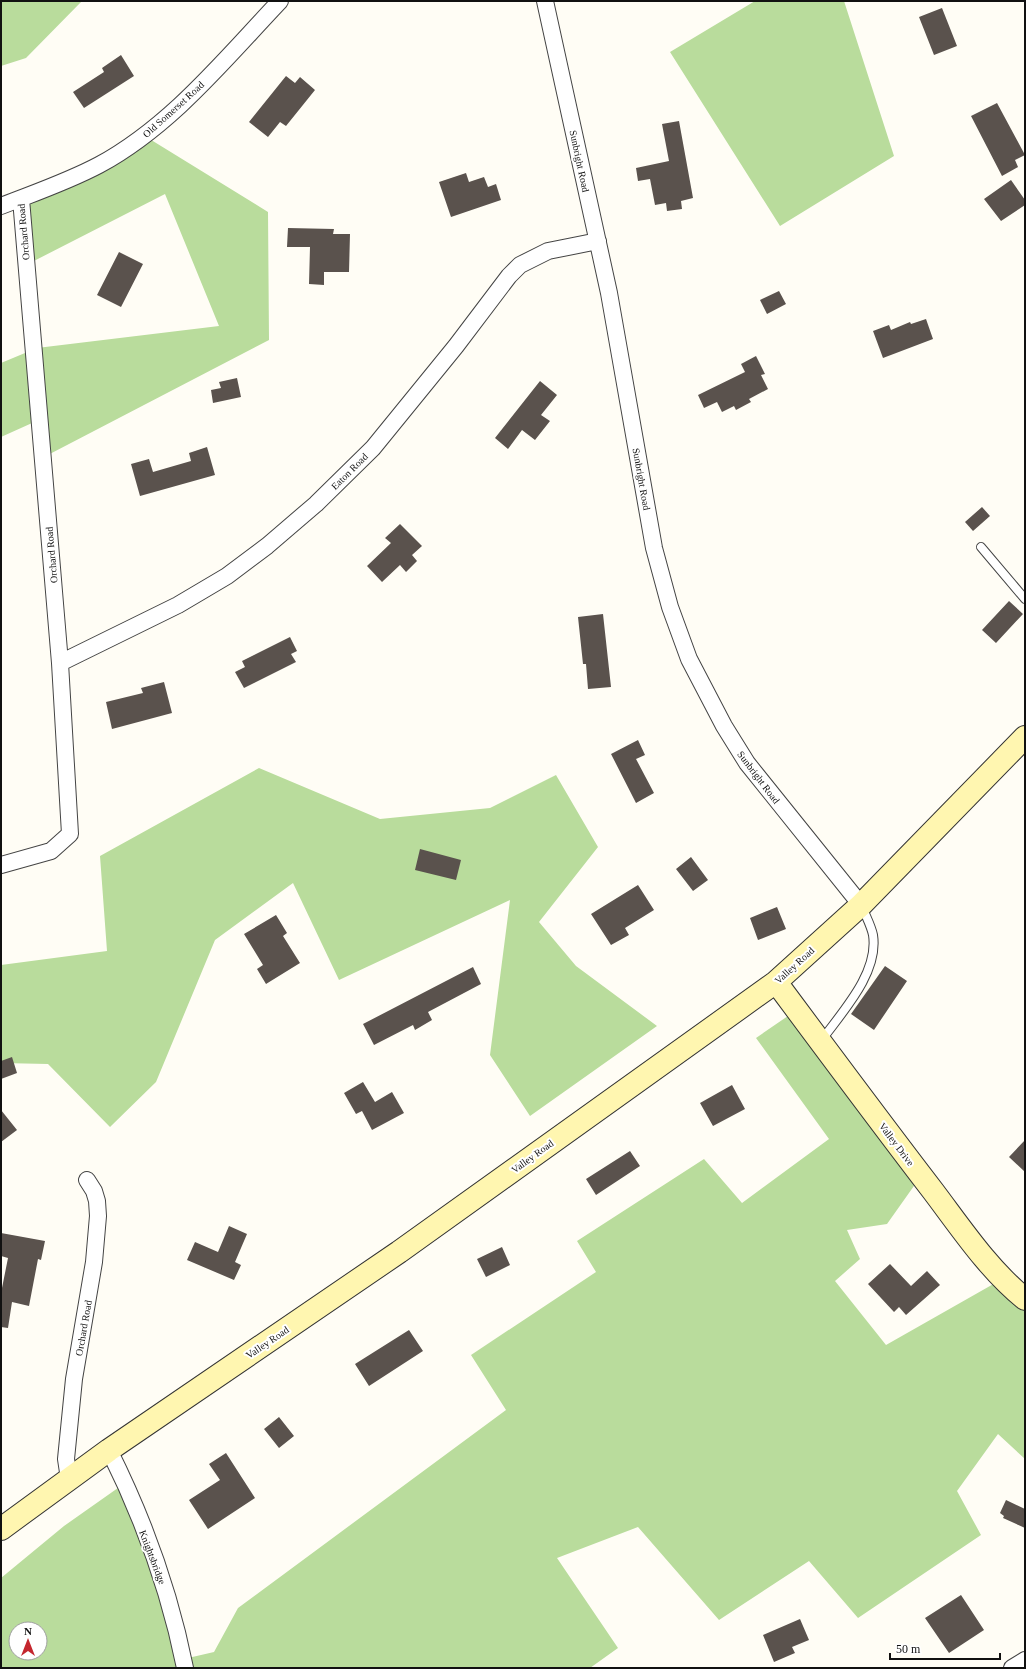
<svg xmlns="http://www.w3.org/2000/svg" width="1026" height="1669" font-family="Georgia,serif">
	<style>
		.forest { fill: #b9dc9c; fill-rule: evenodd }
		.building { fill: #5a524d }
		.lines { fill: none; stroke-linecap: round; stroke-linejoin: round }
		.lane-casing { stroke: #444; stroke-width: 10 }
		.street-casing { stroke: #444; stroke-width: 18 }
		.secondary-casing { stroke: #333; stroke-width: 24 }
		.lane { stroke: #fff; stroke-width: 8 }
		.street { stroke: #fff; stroke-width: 16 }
		.secondary { stroke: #fff6b0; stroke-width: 22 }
		.labels { text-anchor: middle; stroke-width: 4; stroke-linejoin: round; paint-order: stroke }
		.street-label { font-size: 10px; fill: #111; stroke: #fff }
	</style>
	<rect width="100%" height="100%" fill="#fffdf5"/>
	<path class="forest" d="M1,1h81l-56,57 -25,8z
		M755,1h89l50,155 -114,70 -110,-174z
		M148,138l120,74 1,128 -225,117 -3,-38 -40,18v-74l36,-15 182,-22 -54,-132 -137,70v-62z
		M259,768l121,51 110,-11 66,-33 42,72 -59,75 37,44 81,60 -127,90 -40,-61 20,-155 -171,80 -46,-97 -78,57 -59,142 -46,45 -62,-63 -47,-1v-98l106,-14 -7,-95z
		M801,1007l120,169 -34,48 -40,6 13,29 -25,22 51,64 118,-67 21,18v163l-27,-25 -41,57 24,44 -123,83 -49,-57 -90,59 -81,-93 -81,31 61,90 -28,20h-589v-90l63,-52 61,-43 63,175 26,-6 24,-44 268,-198 -35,-55 125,-83 -19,-31 127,-82 38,44 87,-64 -73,-101zM16,1629h24v24h-24z"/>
	<path class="building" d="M942,8l15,38 -23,9 -15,-38z
		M121,55l13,21 -50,32 -11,-16 31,-20 -2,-4z
		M286,76l9,7 5,-6 15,13 -29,36 -6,-4 -12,15 -19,-15z
		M997,103l28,52 -10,5 3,7 -16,9 -31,-60z
		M679,121l14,77 -12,3 1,8 -15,2 -1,-8 -11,2 -5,-26 -12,2 -2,-13 33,-7 -7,-37z
		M466,173l3,9 15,-5 4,10 8,-3 5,16 -50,17 -12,-35z
		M1011,180l14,20v5l-24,16 -17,-22z
		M288,228l46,1 -1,5h17l-1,38h-25v13l-15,-1 1,-37h-23z
		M119,252l24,12 -22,43 -24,-12z
		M779,291l7,13 -19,10 -7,-14z
		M926,319l7,20 -50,19 -10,-27 16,-6 2,5 19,-8 1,2z
		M756,356l9,18 -4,1 7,14 -19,10 2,3 -15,8 -2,-4 -12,6 -5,-10 -13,6 -6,-13 47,-23 -4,-8z
		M237,378l4,19 -28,6 -2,-13 10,-2 -2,-6z
		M540,381l17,14 -16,20 9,6 -15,19 -13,-10 -14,19 -13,-11z
		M207,447l8,28 -75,21 -9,-32 18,-5 4,13 38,-11 -2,-8z
		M982,507l8,9 -17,15 -8,-9z
		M400,524l22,22 -10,9 5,6 -11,11 -6,-7 -18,17 -15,-16 24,-23 -6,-5z
		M1009,601l14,13 -27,29 -14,-13z
		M603,614l8,73 -23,2 -2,-25h-3l-5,-47z
		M290,637l7,14 -6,3 5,8 -52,26 -9,-16 10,-5 -3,-6z
		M164,682l8,31 -60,16 -6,-27 37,-9 -2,-5z
		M638,740l7,15 -9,4 18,34 -18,10 -25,-49z
		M420,849l41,11 -5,20 -41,-10z
		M691,857l17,23 -15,11 -17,-22z
		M638,885l16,25 -29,18 4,7 -18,10 -20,-31z
		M777,907l9,22 -28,11 -8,-22z
		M276,915l11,18 -4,3 17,27 -34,21 -9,-15 6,-4 -19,-31z
		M885,966l22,15 -33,49 -23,-16z
		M473,967l8,17 -53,28 4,8 -17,10 -2,-5 -39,20 -11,-21z
		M12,1057l5,16 -16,6v-18z
		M363,1082l12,20 17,-10 12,21 -32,17 -10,-19 -6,3 -12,-21z
		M732,1085l13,24 -32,17 -13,-23z
		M1,1110l16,20 -16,12z
		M1025,1140v32l-16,-15z
		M630,1151l10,15 -44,29 -10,-16z
		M229,1226l18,8 -12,28 6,3 -7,15 -47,-20 8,-18 23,10z
		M1,1233l44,8 -4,19 -3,-1 -9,47 -17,-4 -4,26 -7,-1v-34l7,-35 -7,-2z
		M502,1247l8,18 -24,12 -9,-18z
		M890,1264l21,22 16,-15 13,14 -34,30 -7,-8 -5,5 -26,-28z
		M409,1330l14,21 -54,35 -14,-22z
		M279,1417l15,19 -15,12 -15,-19z
		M226,1453l29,45 -47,31 -19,-29 31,-20 -11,-16z
		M1006,1500l19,9v19l-22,-10 1,-2 -4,-3z
		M961,1595l23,35 -35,23 -24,-35z
		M800,1619l9,21 -17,7 3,6 -21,9 -11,-27z"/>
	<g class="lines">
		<g class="lane-casing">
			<path id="lane" d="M981,547l44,52
				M821,1041c21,-29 58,-68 52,-106 -2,-10 -8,-20 -11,-29"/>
		</g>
		<g class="street-casing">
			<path id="street" d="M545,1l64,292 45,255 16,59 19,52 35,67 23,37 114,142
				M1,206c33,-13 66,-24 98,-41 72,-39 125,-105 181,-164
				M60,663l118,-58 49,-29 40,-30 49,-42 57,-56 83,-102 53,-70 11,-11 28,-14 50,-10
				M1,865l50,-14 19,-17 -10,-171 -39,-464
				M109,1450c34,68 61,143 76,218
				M69,1479l-3,-20 8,-80 20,-117 4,-46 -1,-15 -3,-10 -7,-11
				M1012,1668l13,-8"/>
		</g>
		<g class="secondary-casing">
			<path id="secondary" d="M776,982c52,70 104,140 157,209 28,37 55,78 92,108
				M1,1529l108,-79 290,-198 377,-270 85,-77 164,-168"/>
		</g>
		<use href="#lane" class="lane"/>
		<use href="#street" class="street"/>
		<use href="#secondary" class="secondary"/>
	</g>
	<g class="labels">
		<g class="street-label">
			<text transform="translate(173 109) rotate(-42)" y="4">Old Somerset Road</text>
			<text transform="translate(580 161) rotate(78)" y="4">Sunbright Road</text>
			<text transform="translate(23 232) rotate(-95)" y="4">Orchard Road</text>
			<text transform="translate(349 471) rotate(-45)" y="4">Eaton Road</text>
			<text transform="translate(642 479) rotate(80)" y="4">Sunbright Road</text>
			<text transform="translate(51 555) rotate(-95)" y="4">Orchard Road</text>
			<text transform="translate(759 777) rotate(53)" y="4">Sunbright Road</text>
			<text transform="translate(794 965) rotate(-42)" y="4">Valley Road</text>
			<text transform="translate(897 1144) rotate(53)" y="4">Valley Drive</text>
			<text transform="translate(532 1156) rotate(-36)" y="4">Valley Road</text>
			<text transform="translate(83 1328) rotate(-80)" y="4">Orchard Road</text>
			<text transform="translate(267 1342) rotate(-34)" y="4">Valley Road</text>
			<text transform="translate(153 1557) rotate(69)" y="4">Knightsbridge</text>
		</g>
	</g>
	<rect width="1026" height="1669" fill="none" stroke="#111111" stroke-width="4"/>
	<g transform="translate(28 1641)"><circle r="19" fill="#ffffff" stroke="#a0a0a0"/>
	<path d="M0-3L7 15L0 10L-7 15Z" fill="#c4262e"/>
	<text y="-6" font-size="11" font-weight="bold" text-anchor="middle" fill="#111111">N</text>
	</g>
	<path d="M890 1653v6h110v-6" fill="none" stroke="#111111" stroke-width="2"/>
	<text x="896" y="1653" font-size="12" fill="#111111" stroke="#ffffff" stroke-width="3" paint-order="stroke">50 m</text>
</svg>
